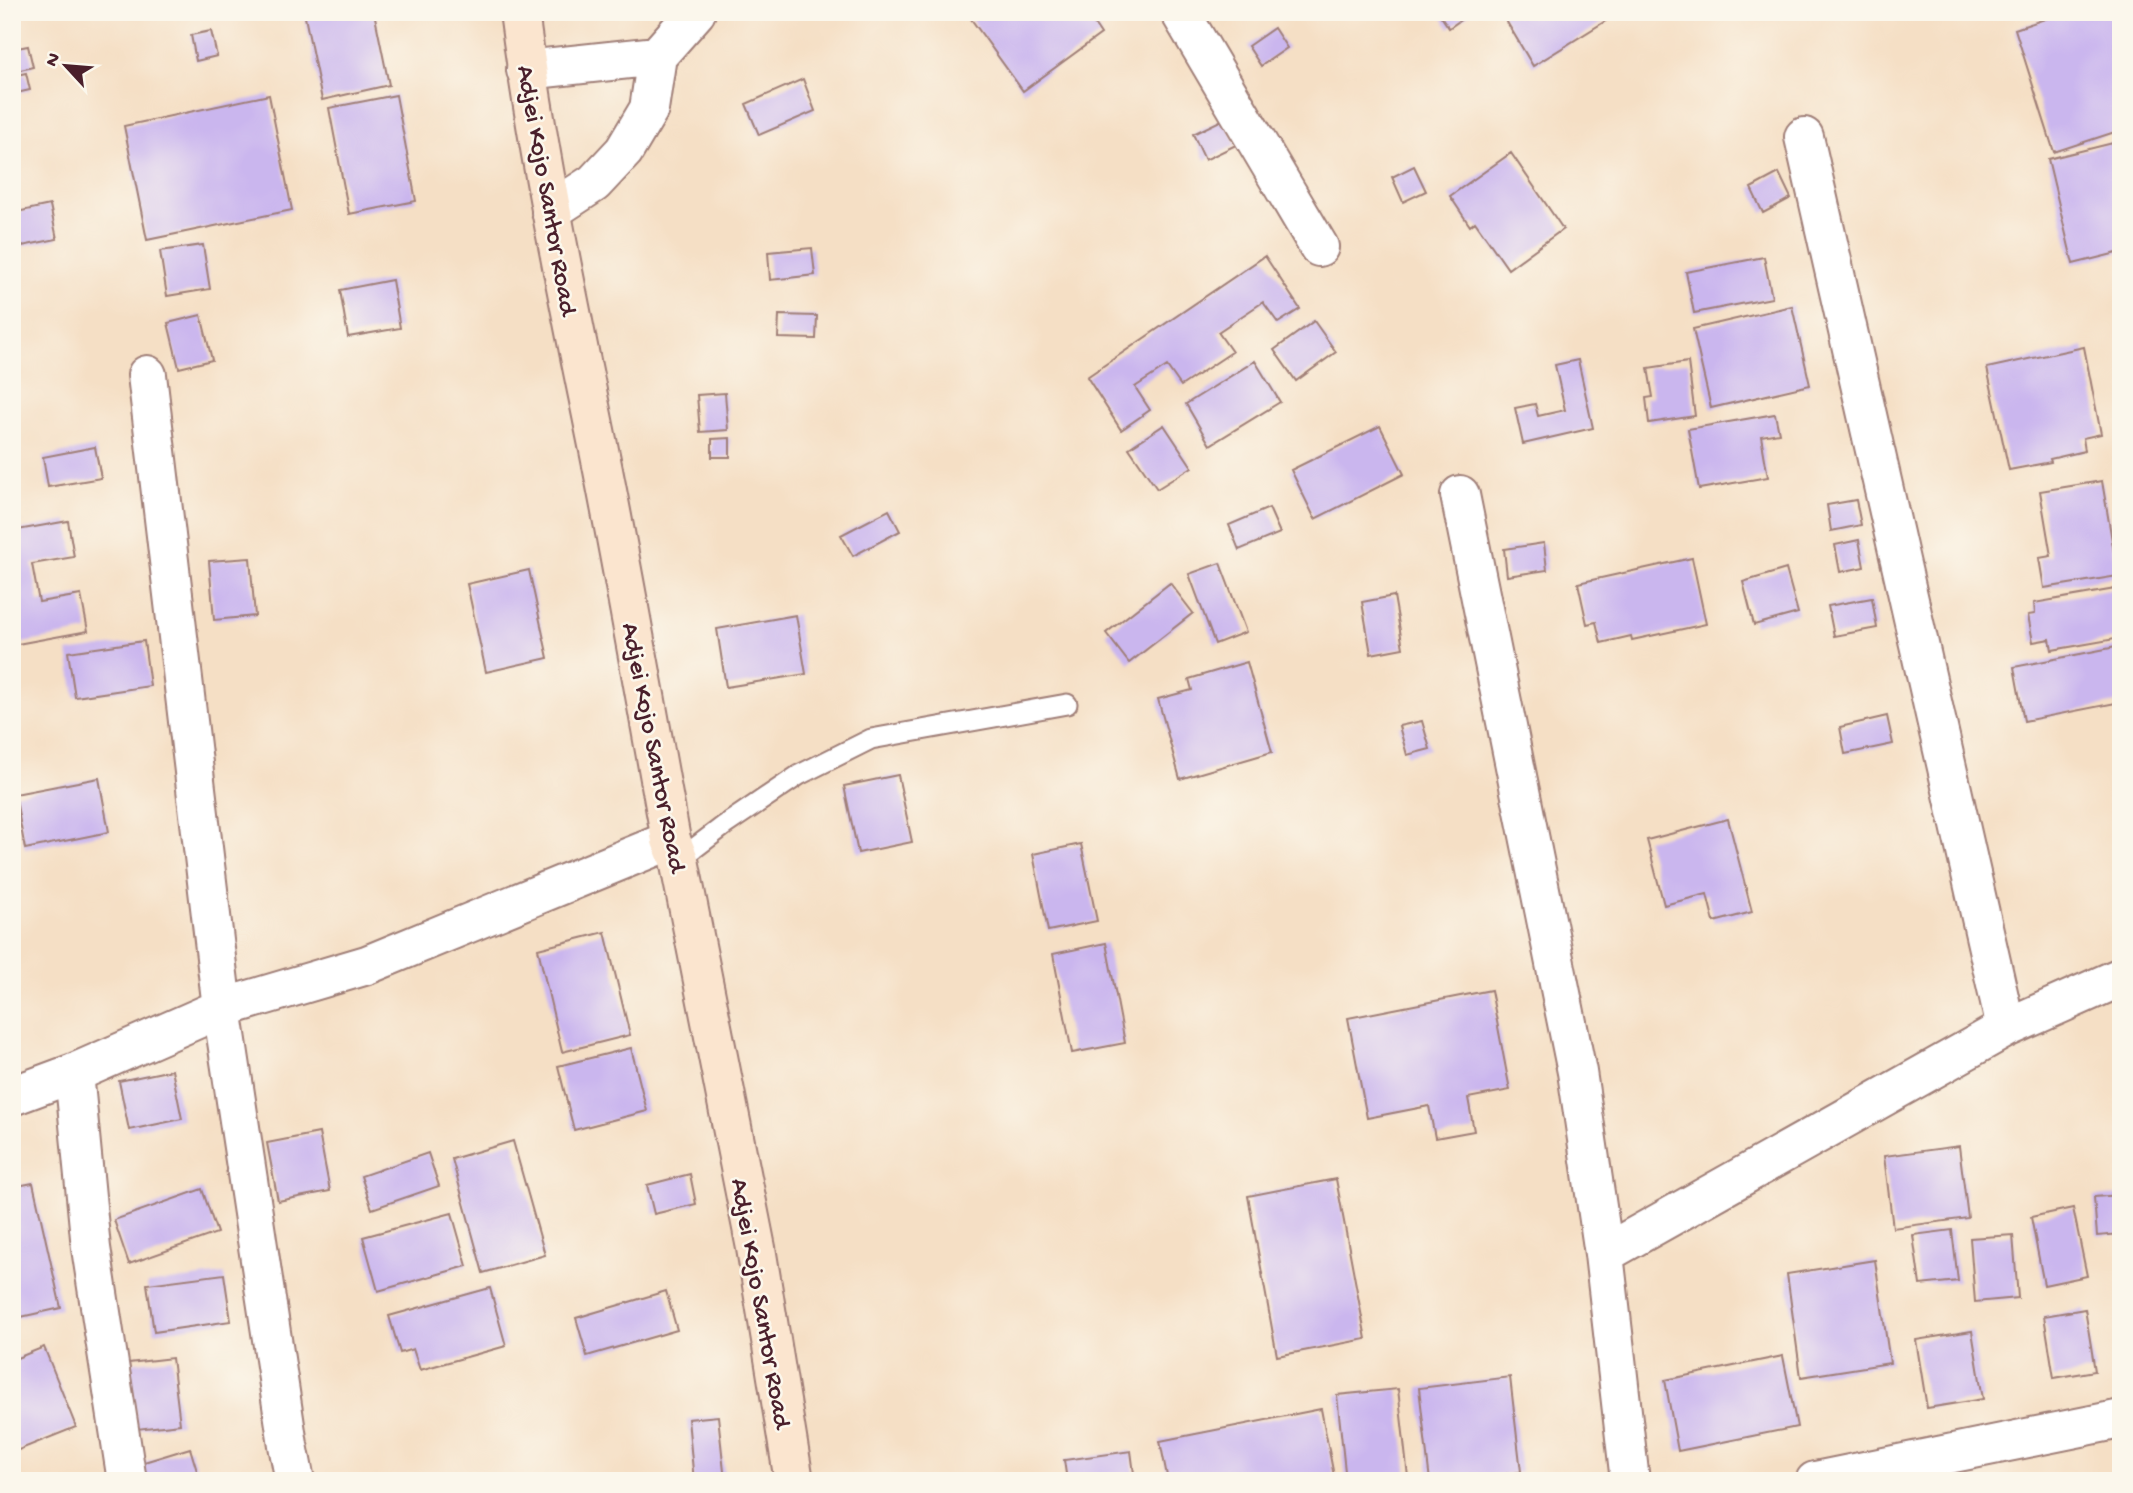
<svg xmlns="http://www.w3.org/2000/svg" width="2133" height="1493" font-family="'Gochi Hand',sans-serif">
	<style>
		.building { fill: #cab6ee }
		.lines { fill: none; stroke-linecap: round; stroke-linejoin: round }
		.lane-casing { stroke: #a07f78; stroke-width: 23 }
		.street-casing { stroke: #a07f78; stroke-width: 42 }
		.secondary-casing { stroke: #a07f78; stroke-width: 42 }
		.lane { stroke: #fff; stroke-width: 19 }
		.street { stroke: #fff; stroke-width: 38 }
		.secondary { stroke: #fbe5cf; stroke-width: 38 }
		.labels { text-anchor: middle; stroke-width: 5; stroke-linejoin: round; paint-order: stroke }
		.street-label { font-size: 26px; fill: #4a1f2b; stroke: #fbf7ec }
	</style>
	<rect width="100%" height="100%" fill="#fbf7ec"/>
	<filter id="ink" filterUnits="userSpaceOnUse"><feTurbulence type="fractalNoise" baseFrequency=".0143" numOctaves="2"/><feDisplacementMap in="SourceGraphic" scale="14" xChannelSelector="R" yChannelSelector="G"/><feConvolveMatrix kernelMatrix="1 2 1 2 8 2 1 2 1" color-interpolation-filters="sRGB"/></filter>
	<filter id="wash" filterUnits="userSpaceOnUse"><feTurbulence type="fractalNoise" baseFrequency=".00686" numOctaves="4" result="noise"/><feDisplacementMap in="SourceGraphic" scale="28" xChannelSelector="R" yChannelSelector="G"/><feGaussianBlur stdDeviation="1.57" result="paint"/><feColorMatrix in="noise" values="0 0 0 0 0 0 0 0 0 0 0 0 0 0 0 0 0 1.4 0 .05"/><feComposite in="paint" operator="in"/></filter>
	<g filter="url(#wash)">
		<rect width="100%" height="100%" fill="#f5dfc5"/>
		<g id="blocks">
			<path class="building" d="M304,12h70l15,73 -67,15z
				M966,12h120l15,22 -78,57z
				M1438,12h34l-23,16z
				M1501,12h119l-87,54z
				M2066,12h48l7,22v96l-67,22 -39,-123z
				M1274,28l13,20 -26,18 -13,-20z
				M211,31l6,25 -21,5 -5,-26z
				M28,46l5,21 -21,5v-23z
				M26,73l4,17 -18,4v-18z
				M803,79l12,32 -56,24 -13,-31z
				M269,95l23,115 -145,30 -23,-114z
				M396,95l20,106 -67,13 -20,-106z
				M1224,119l12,26 -31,15 -12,-26z
				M2121,141v111l-48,12 -25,-105z
				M1511,153l52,76 -55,40 -33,-47 -5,4 -20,-30z
				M1414,166l12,25 -23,11 -11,-25z
				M1779,173l12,25 -28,15 -12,-25z
				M50,205l7,34 -45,9v-35z
				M203,245l7,44 -43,7 -7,-45z
				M812,248l3,27 -45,5 -2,-28z
				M1265,256l35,53 -22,14 -15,-21 -45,30 14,20 -51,34 -14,-20 -32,21 15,23 -29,20 -34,-53z
				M1764,257l8,41 -78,15 -8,-41z
				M392,280l8,48 -52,9 -8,-47z
				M1792,306l18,79 -99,23 -18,-79z
				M201,315l11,45 -33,8 -11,-45z
				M779,315l38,1 -1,23 -38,-1z
				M1314,321l22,31 -40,29 -22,-31z
				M2084,347l17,87 -18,4 2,13 -35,8 1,3 -42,8 -22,-102z
				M1578,360l15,68 -70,16 -8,-36 20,-4 3,12 27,-6 -10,-45z
				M1255,361l25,41 -70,43 -24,-41z
				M1688,362l7,54 -46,7 -3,-25 7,-1 -5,-29z
				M725,393l3,37 -28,2 -3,-37z
				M1775,414l4,19 -18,3 7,41 -69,12 -11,-60z
				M1164,425l28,42 -35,22 -28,-41z
				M1380,426l24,48 -89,45 -24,-49z
				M730,438v19h-18v-18z
				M95,447l6,31 -53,9 -5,-30z
				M2102,481l16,95 -74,12 -5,-30 12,-2 -11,-65z
				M1856,500l5,25 -30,6 -4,-26z
				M1269,508l11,25 -41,17 -10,-25z
				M889,510l11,21 -47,25 -12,-21z
				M68,521l6,36 -42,7 7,38 42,-7 7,36 -76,14v-114z
				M1859,540l5,27 -24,5 -5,-27z
				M1544,543l3,27 -40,6 -3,-27z
				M250,558l5,58 -41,4 -5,-59z
				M1692,558l14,66 -74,16 -1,-4 -30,7 -5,-21 -9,2 -9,-41z
				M1220,563l26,69 -31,12 -26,-70z
				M1786,569l12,44 -44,12 -11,-43z
				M529,570l19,88 -62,14 -19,-88z
				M1170,583l23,30 -64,50 -23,-30z
				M2121,588v50l-69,12 -2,-11 -17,3 -5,-27 7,-1 -1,-11z
				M1394,596l9,52 -32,6 -9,-52z
				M1872,598l5,30 -43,8 -6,-30z
				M796,615l10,59 -80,13 -9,-58z
				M144,641l6,45 -75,11 -7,-45z
				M2121,646v56l-97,19 -10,-54z
				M1247,662l25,90 -92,27 -22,-80 34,-9 -3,-11z
				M1887,716l6,28 -48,10 -5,-27z
				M1422,721l8,28 -23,6 -8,-29z
				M898,775l14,67 -54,11 -14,-67z
				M99,778l10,54 -84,17 -10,-55z
				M1728,819l24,93 -38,10 -7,-28 -43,11 -17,-65z
				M1081,844l16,77 -49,10 -15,-77z
				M605,932l25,103 -68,17 -24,-103z
				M1106,943l19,100 -53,10 -19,-99z
				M1491,990l19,100 -42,8 6,33 -39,7 -6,-32 -62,12 -19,-100z
				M631,1048l16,63 -73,19 -16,-64z
				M172,1070l10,49 -53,11 -10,-49z
				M319,1133l11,58 -52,10 -11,-58z
				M513,1141l32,114 -62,18 -31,-114z
				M1959,1146l9,72 -75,10 -9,-72z
				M428,1153l11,33 -67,23 -11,-33z
				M690,1174l6,30 -42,10 -7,-29z
				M1336,1179l30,160 -89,17 -29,-160z
				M33,1183l28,125 -49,11v-132z
				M202,1189l15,44 -88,31 -15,-44z
				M2121,1195v39l-24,2 -3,-39z
				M2073,1208l14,68 -43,9 -13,-68z
				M452,1213l15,53 -89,25 -15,-54z
				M1952,1230l6,51 -38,4 -7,-50z
				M2013,1235l5,63 -43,4 -5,-64z
				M1875,1260l15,103 -89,14 -14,-103z
				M224,1274l7,47 -77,11 -7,-48z
				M490,1288l16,58 -86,24 -7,-21 -13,4 -11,-37z
				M666,1291l11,39 -90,26 -11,-38z
				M2085,1309l10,62 -41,7 -10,-62z
				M1972,1331l11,68 -56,9 -11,-68z
				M44,1347l32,80 -60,24 -4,-9v-82z
				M1783,1356l14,71 -119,24 -13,-71z
				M172,1358l8,66 -43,5 -8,-66z
				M1510,1377l11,95 -67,9h-24l-11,-93z
				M1398,1389l10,88 -62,4 -9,-86z
				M1321,1409l14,72h-167l-8,-40z
				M718,1416l7,65h-31l-6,-62z
				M190,1448l10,33h-53l-6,-18z
				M1131,1451l4,30h-68l-3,-21z"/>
		</g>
	</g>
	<g filter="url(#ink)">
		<use href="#blocks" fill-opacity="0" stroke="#a07f78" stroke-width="2"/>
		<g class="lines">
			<g class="lane-casing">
				<path id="lane" d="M679,860l46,-35 74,-50 72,-36 196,-35"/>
			</g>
			<g class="street-casing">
				<path id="street" d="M1180,12l139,235
					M526,70l131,-14
					M1804,137l202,891
					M551,211l43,-28 30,-32 25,-42 8,-53 39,-44
					M147,375l75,633 66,437 7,36
					M1460,495l117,577 27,182 26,227
					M74,1073l17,175 36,233
					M12,1096l62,-23 148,-65 145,-43 304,-125
					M1604,1254l402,-226 115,-51
					M1815,1481l306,-62"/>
			</g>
			<g class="secondary-casing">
				<path id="secondary" d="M519,12c20,151 52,299 82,448 25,126 47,253 70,380l8,20 77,388 38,233"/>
			</g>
			<use href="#lane" class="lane"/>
			<use href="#street" class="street"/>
			<use href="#secondary" class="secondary"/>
		</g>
	</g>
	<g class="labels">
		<g class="street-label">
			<text transform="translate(549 190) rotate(80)" y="9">Adjei Kojo Santor Road</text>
			<text transform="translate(656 747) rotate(79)" y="9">Adjei Kojo Santor Road</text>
			<text transform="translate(763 1303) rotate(80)" y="9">Adjei Kojo Santor Road</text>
		</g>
	</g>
	<rect width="2133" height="1493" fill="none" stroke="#fbf7ec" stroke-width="42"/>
	<g transform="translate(66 66) rotate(296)" stroke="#fbf7ec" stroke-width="5" paint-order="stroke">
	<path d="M0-5L12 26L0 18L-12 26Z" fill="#4a1f2b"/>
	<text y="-10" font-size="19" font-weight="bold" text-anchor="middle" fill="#4a1f2b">N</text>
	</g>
</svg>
